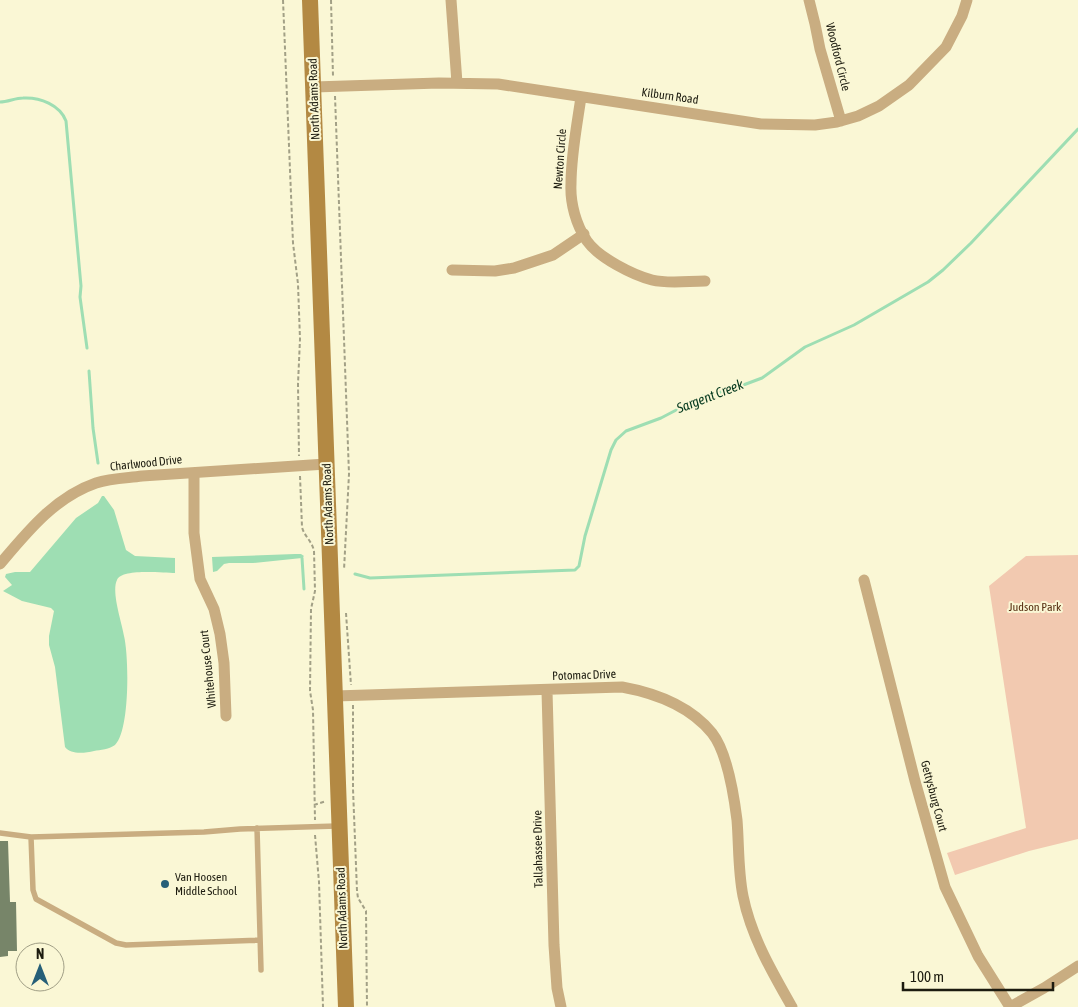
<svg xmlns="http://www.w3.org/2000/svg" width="1078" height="1007" font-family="'Asap Condensed',sans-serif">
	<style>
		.green { fill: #f2c9b0 }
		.water { fill: #9edeb3 }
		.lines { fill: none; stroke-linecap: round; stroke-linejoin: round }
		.stream { stroke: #9edeb3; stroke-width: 3 }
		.building { fill: #778569 }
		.path { stroke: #a2a086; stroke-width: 2; stroke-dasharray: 4 2.5; stroke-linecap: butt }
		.service { stroke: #c9ad81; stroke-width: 5.5 }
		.minor { stroke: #c9ad81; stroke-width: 11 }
		.secondary { stroke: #b38943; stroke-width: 16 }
		.poi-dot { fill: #265f78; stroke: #faf7d5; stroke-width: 2 }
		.labels { text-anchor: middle; stroke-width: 4; stroke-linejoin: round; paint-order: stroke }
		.street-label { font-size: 12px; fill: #1c1b0f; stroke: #faf7d5 }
		.park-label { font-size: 12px; fill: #583013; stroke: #faf7d5 }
		.poi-label { font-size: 12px; fill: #1c1b0f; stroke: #faf7d5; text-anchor: start }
		.water-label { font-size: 14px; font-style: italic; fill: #04381d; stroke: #faf7d5 }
	</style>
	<rect width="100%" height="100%" fill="#faf7d5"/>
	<path class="green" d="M1078,555v284l-49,12 -74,24 -8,-22 79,-25 -37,-242 37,-30z"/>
	<path class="water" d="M102,496h2l10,14 12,40 9,6 40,2v15c-12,0 -53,-5 -58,7 -6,12 5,43 7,56 5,20 6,95 -9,109 -5,4 -15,5 -21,6 -9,2 -23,4 -29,-4l-10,-80 -6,-22v-9l5,-25 -3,-3 -29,-7 -19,-10 9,-6 -7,-8 1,-3 9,-2h15l46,-54 22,-15z
		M295,554h6l3,2 -2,2 -49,5h-24l-5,1 -7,7 -4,1 -1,-15z"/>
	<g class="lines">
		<path class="stream" d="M0,102c8,0 15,-4 23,-4 17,-1 37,7 43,23l15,165 -1,11 7,51
			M89,371l4,57 5,35
			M302,558l2,31
			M355,574l15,4 205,-8 4,-4 6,-30 26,-86 5,-10 10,-9 35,-13 42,-22 27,-6 32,-12 43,-31 49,-22 74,-43 15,-12 28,-27 107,-114"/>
	</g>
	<path class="building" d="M0,841h8l2,61h6l1,49h-9v5l-8,1z"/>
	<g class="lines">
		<path class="path" d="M283,0l10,243 5,41 2,55 -2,45 1,72
			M331,0l2,76
			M335,96l14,378 -5,96
			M300,476l2,51c2,9 10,14 12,24l1,40 -4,18 -1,82 3,19 2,110
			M346,613l5,72
			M353,705v84l4,102 1,7 8,13 1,96
			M314,805l12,-4
			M315,835l4,47 4,125"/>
		<path class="service" d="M257,828l4,142
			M0,833l31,4 173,-5 36,-3 97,-3
			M31,837l2,53 3,9 80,44 10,2 134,-5"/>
		<path class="minor" d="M451,0l6,83
			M809,0l6,24 5,25 21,72
			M314,87l125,-4 59,1 263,40 54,1 22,-3 21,-6 21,-10 30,-21 37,-38 16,-31 5,-16
			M581,97c-4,28 -10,58 -10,87 -1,19 5,41 16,57 12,17 46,34 65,39 16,4 36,1 53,1
			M452,270l43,1 19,-3 39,-13 31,-21
			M194,473v60l6,46 14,30 6,25 4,29 2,53
			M0,564c27,-32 55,-67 96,-81 15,-5 31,-5 46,-7l184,-12
			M864,580l51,201 30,106 33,69 32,51
			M547,691l7,254 3,43 4,19
			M335,696l287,-9c33,6 68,19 90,46 15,19 22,63 25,87 2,25 1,51 6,76 8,40 29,76 49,111
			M1010,1007l34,-19 34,-22"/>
		<path class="secondary" d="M310,0l36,1007"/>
	</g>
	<circle class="poi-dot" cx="165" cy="884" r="5"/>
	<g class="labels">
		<g class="street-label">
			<text transform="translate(838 57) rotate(76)" y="4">Woodford Circle</text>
			<text transform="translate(670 96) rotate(8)" y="4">Kilburn Road</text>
			<text transform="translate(314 99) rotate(-92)" y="4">North Adams Road</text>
			<text transform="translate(560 159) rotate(-86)" y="4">Newton Circle</text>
			<text transform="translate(146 463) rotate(-6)" y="4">Charlwood Drive</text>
			<text transform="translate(328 504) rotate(-92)" y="4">North Adams Road</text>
			<text transform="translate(208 669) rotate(-96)" y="4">Whitehouse Court</text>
			<text transform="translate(584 675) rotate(-2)" y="4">Potomac Drive</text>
			<text transform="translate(934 796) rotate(75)" y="4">Gettysburg Court</text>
			<text transform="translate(538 849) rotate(-91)" y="4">Tallahassee Drive</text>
			<text transform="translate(342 908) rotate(-92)" y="4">North Adams Road</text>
		</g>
		<g class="park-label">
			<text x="1035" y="611">Judson Park</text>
		</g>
		<g class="poi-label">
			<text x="175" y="881">Van Hoosen<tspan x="175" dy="14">Middle School</tspan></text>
		</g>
		<g class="water-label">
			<text transform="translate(710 396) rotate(-21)" y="5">Sargent Creek</text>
		</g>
	</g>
	<g transform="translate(40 967)"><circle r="24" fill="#faf7d5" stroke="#a19f86"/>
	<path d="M0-4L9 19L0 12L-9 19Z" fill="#265f78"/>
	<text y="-8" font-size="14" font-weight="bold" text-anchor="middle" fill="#1c1b0f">N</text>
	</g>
	<path d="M903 982v8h150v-8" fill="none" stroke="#1c1b0f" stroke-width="2.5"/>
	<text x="910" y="982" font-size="15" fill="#1c1b0f" stroke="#faf7d5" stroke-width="4" paint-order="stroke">100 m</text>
</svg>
